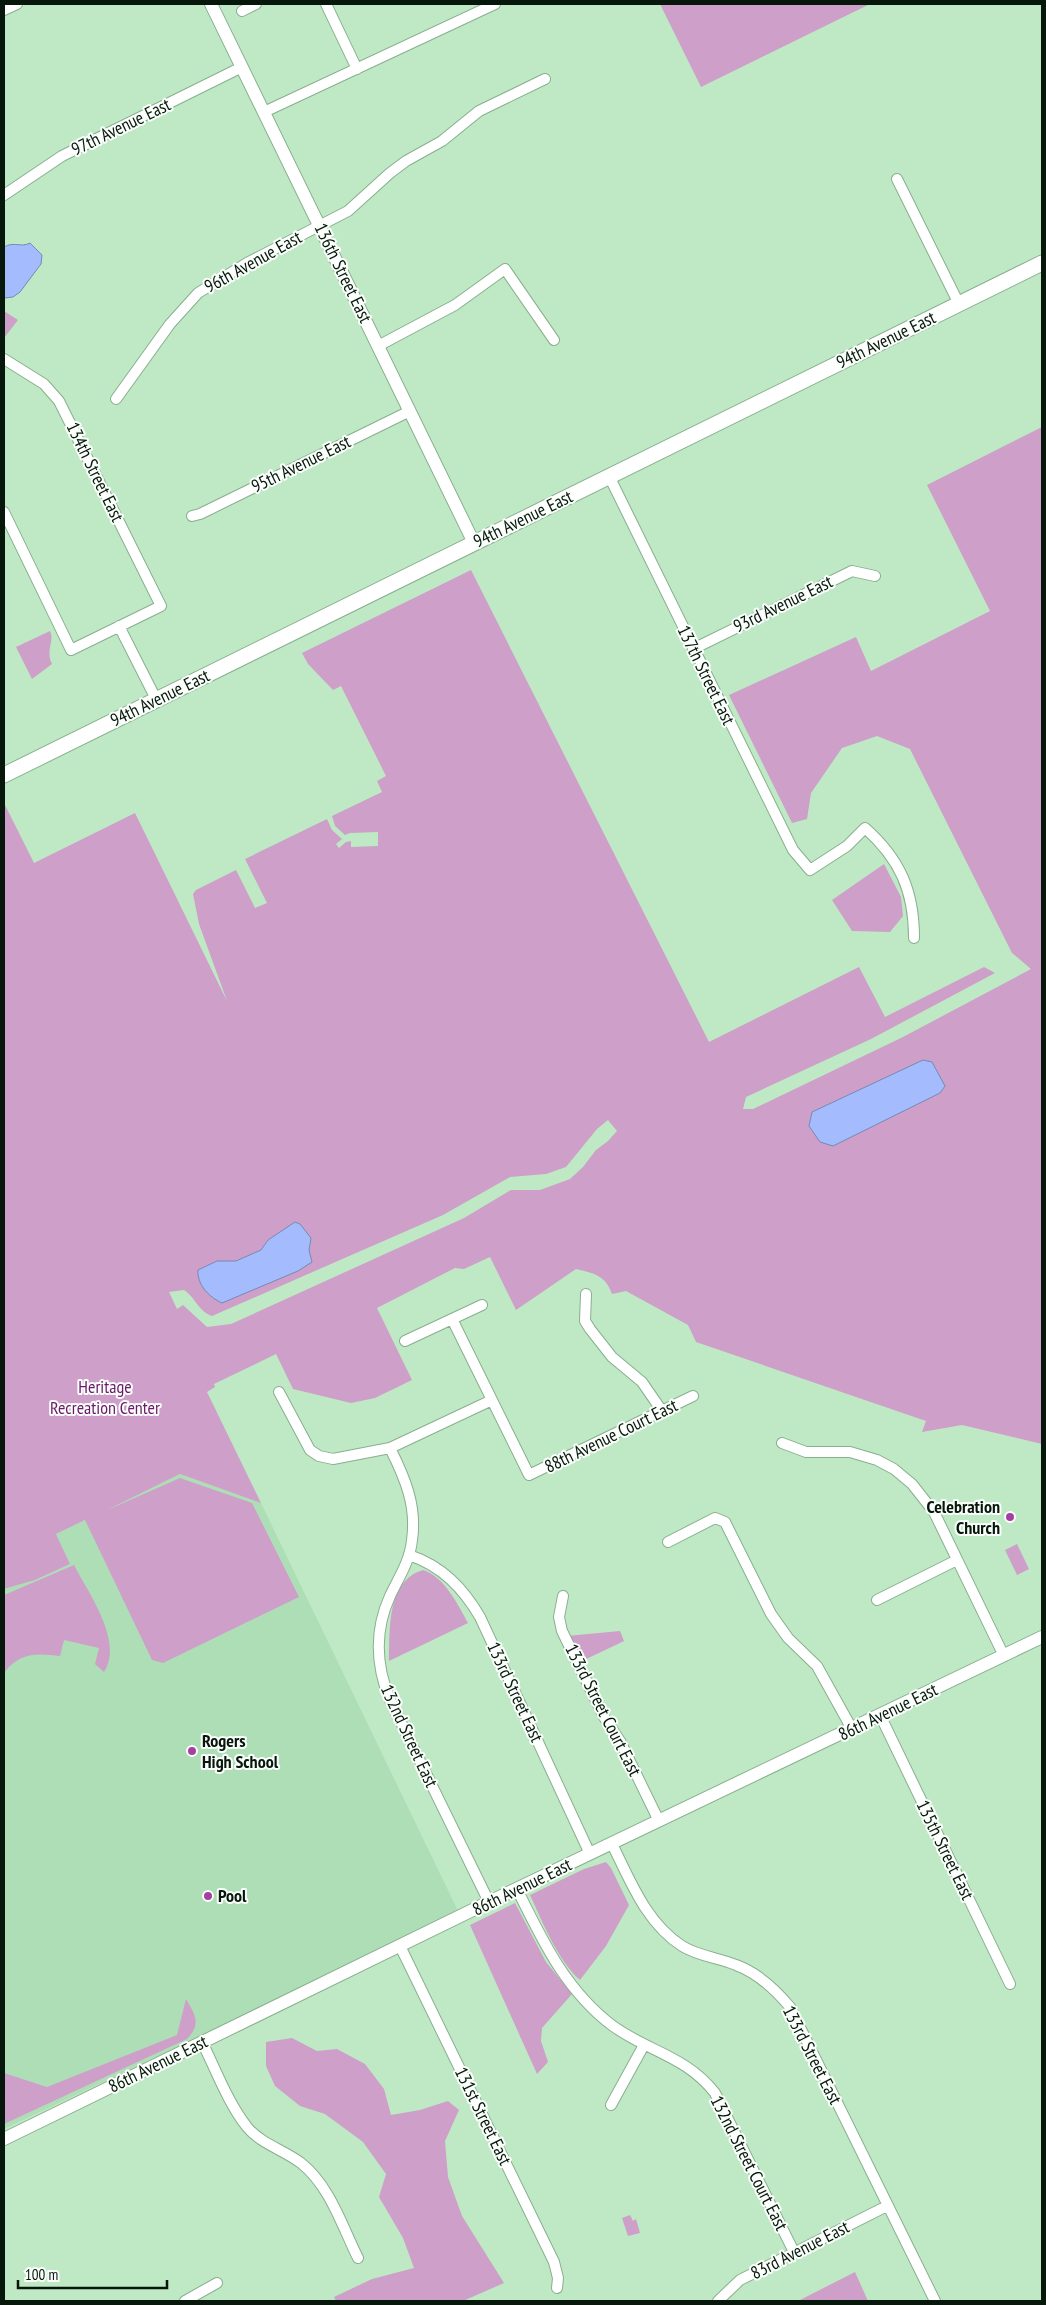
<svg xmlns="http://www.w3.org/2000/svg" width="1046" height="2305" font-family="'PT Sans Narrow',sans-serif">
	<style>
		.built { fill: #aedeb6 }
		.green { fill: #cd9fc9; fill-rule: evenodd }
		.water { fill: #a4bbfd; stroke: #758ab4 }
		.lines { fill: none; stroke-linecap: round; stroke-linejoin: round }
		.minor-casing { stroke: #88af8e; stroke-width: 12 }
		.tertiary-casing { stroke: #88af8e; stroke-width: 14 }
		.secondary-casing { stroke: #88af8e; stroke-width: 17 }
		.minor { stroke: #fff; stroke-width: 10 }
		.tertiary { stroke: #fff; stroke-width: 12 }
		.secondary { stroke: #fff; stroke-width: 15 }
		.poi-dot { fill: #a63fa2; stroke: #fafefb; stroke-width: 2 }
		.labels { text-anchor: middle; stroke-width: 4; stroke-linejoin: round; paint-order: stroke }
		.street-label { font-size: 18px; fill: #08170b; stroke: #fafefb }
		.park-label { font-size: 18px; fill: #6c186a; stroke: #fafefb }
		.poi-label { font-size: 18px; font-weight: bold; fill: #08170b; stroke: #fafefb; text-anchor: start }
	</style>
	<rect width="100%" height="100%" fill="#bfe9c5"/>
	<path class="built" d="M180,1474l81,29 198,410 -455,216v-540l31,-9 35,-16 -14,-30z"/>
	<path class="green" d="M660,4h210l-169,83z
		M4,311l14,9 -14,18z
		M1042,427v1017l-80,-19 -40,7 4,-11 -230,-79 -8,-17 -62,-34 -14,3c-6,-18 -18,-21 -36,-25l-60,41 -26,-53 -26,12 -9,-1 -78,40 35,72 -37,18 -24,5 -58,-14 -17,-35 -62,30 1,3 -8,5 54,111 -81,-29 -75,37 75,-33 72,25 47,94 -136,66 -11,-3 -67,-140 -29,14 14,30 -35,16 -31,9v-786l30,60 101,-50 92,188 -28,-77 -6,-30 3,-4 40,-20 19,38 12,-5 -22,-44 82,-40 5,11 10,9 -6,5 3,4 7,-6 5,-1v6l27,-1v-14l-28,1 -5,2 -10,-9 -3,-10 50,-24 -5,-11 9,-5 -45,-90 -8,4 -25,-26 -6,-11 169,-83 238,472 150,-75 26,50 99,-50 11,6 -124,66 -125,58 -3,12h10l150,-72 128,-68 -19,-16 -102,-204 -33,-13 -35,12 -31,45 -4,26 -15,4 -63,-128 127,-58 15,34 119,-60 -63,-126zM608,1120l9,11 -9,10 -12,9 -13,17 -13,12 -30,11h-29l-47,28 -233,106 -24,3 -24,-22 -6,4 -8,-17 15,-2c12,8 14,21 28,26l231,-101 67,-38 36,-3 20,-7 31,-38zM300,1224l8,12 1,14 -111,20 19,-9h19l25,-11 7,-10z
		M50,631c5,11 -5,19 2,33l-20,15 -16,-32z
		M884,864l17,33 2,19 -13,16 -38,-1 -20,-31z
		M1017,1544l12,25 -12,6 -12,-25z
		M74,1565c14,27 50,77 30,107l-9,-8 4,-16 -35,-8 -4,16c-22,-3 -41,-4 -56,17v-78z
		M423,1570c22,7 35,35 45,53l-79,38c1,-30 -3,-80 34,-91z
		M620,1631l4,10 -44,21 -13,-26z
		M606,1862l5,6 18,37 -23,41 -26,34c-22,-19 -38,-59 -50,-85l54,-26z
		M515,1903l31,59 26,32 -30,34 -1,13 7,21 -11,12 -67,-149z
		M186,1999c10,17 15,25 1,40l-183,85v-51l43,14 130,-52z
		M292,2038l25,13 20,-2 28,15 19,25 7,26 29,-5 28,-9 11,9 -14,31 3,36 14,39 42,67 -41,18h-127l-2,-4 38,-18 42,-11 -11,-30 -24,-41 7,-23 -23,-32 -38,-28 -25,-8 -25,-20 -9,-20v-24z
		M630,2215l3,6 3,-2 4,14 -12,3 -6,-18z
		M855,2272l13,29h-70z"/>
	<path class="water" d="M30,243l12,12 -1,9 -21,28 -7,5 -9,1v-51c10,-6 17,1 26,-4z
		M923,1060l9,2 13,24 -5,7 -107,53 -13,-4 -11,-16 3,-14z
		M295,1222l5,2 11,14 -2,12 3,12 -14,9 -76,32c-13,-6 -25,-18 -24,-33l19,-9h19l25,-11 7,-10z"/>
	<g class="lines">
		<g class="minor-casing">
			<path id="minor" d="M326,4l31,65
				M4,10l13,-6
				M242,11l14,-7
				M264,112l231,-108
				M897,179l62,125
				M4,195l58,-39 180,-89
				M378,346l77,-41 50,-36 49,71
				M4,359l40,25 15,17 102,205 -90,44 -67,-138
				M116,399l54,-75 28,-31 49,-30 101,-52 42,-38 16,-12 36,-20 37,-30 66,-32
				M609,476l184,374 17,20 37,-24 18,-18c35,31 49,63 49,110
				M192,516l8,-2 210,-103
				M119,626l37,73
				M693,649l159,-78 23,5
				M586,1294l-1,27 5,8 22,28 30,25 20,29
				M452,1319l77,156 164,-79
				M405,1341l77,-36
				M279,1392l31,58 9,6 14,3 57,-11 102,-48
				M782,1443l24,9h44l27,8 17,9 18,15 22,28 70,144
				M390,1448c15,30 27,58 22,92 -2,21 -13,37 -22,56 -16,35 -14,70 0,104l99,202
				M668,1542l47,-24 10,4 46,92 17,24 29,28 35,63
				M409,1555c33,11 54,33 71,62l110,237
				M563,1596l-4,21 3,14 42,86 16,24 39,80
				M877,1600l80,-40
				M880,1715l130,269
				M612,1844c18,36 34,79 70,102 16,10 37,12 54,19 22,8 39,24 54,42l145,294
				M517,1889c25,51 49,102 96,137 36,26 73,30 102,67l79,159
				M400,1946l154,316 4,16 -1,10
				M202,2042c14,28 26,61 45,85 14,17 37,23 54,36 29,23 41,63 57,95
				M611,2105l33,-60
				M185,2301l32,-18
				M718,2301l22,-21 147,-74"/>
		</g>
		<g class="tertiary-casing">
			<path id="tertiary" d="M211,4l263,539
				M4,2139l485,-237 553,-265"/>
		</g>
		<g class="secondary-casing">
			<path id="secondary" d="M4,775l1038,-512"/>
		</g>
		<use href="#minor" class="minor"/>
		<use href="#tertiary" class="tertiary"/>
		<use href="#secondary" class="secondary"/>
	</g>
	<g class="poi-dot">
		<circle cx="1010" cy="1517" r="5"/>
		<circle cx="192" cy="1751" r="5"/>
		<circle cx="208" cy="1896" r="5"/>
	</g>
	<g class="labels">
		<g class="street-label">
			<text transform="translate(121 127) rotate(-26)" y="6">97th Avenue East</text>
			<text transform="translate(253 262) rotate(-29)" y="6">96th Avenue East</text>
			<text transform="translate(343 273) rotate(64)" y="6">136th Street East</text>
			<text transform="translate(886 340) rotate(-26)" y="6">94th Avenue East</text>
			<text transform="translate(301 464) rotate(-26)" y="6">95th Avenue East</text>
			<text transform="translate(95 472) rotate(64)" y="6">134th Street East</text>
			<text transform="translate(523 519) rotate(-26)" y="6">94th Avenue East</text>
			<text transform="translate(783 604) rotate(-26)" y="6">93rd Avenue East</text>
			<text transform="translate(706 675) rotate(64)" y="6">137th Street East</text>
			<text transform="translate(160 698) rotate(-26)" y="6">94th Avenue East</text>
			<text transform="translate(611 1436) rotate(-26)" y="6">88th Avenue Court East</text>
			<text transform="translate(515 1692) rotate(65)" y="6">133rd Street East</text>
			<text transform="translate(603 1710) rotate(63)" y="6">133rd Street Court East</text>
			<text transform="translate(888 1712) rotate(-26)" y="6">86th Avenue East</text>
			<text transform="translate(409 1736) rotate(65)" y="6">132nd Street East</text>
			<text transform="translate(945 1850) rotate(64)" y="6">135th Street East</text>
			<text transform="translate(522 1887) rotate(-26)" y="6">86th Avenue East</text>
			<text transform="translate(812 2055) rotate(63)" y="6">133rd Street East</text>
			<text transform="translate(158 2064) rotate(-26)" y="6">86th Avenue East</text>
			<text transform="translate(483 2116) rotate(64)" y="6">131st Street East</text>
			<text transform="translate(749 2163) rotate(63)" y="6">132nd Street Court East</text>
			<text transform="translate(800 2250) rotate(-27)" y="6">83rd Avenue East</text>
		</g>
		<g class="park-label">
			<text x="105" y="1393">Heritage<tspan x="105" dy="21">Recreation Center</tspan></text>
		</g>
		<g class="poi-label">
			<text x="1000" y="1513" text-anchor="end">Celebration<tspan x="1000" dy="21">Church</tspan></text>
			<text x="202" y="1747">Rogers<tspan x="202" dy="21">High School</tspan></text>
			<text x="218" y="1902">Pool</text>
		</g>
	</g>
	<rect width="1046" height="2305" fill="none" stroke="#08170b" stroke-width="10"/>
	<path d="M18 2280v8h149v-8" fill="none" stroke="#08170b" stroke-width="2.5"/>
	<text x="25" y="2280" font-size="15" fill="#08170b" stroke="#fafefb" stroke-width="4" paint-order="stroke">100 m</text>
</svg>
